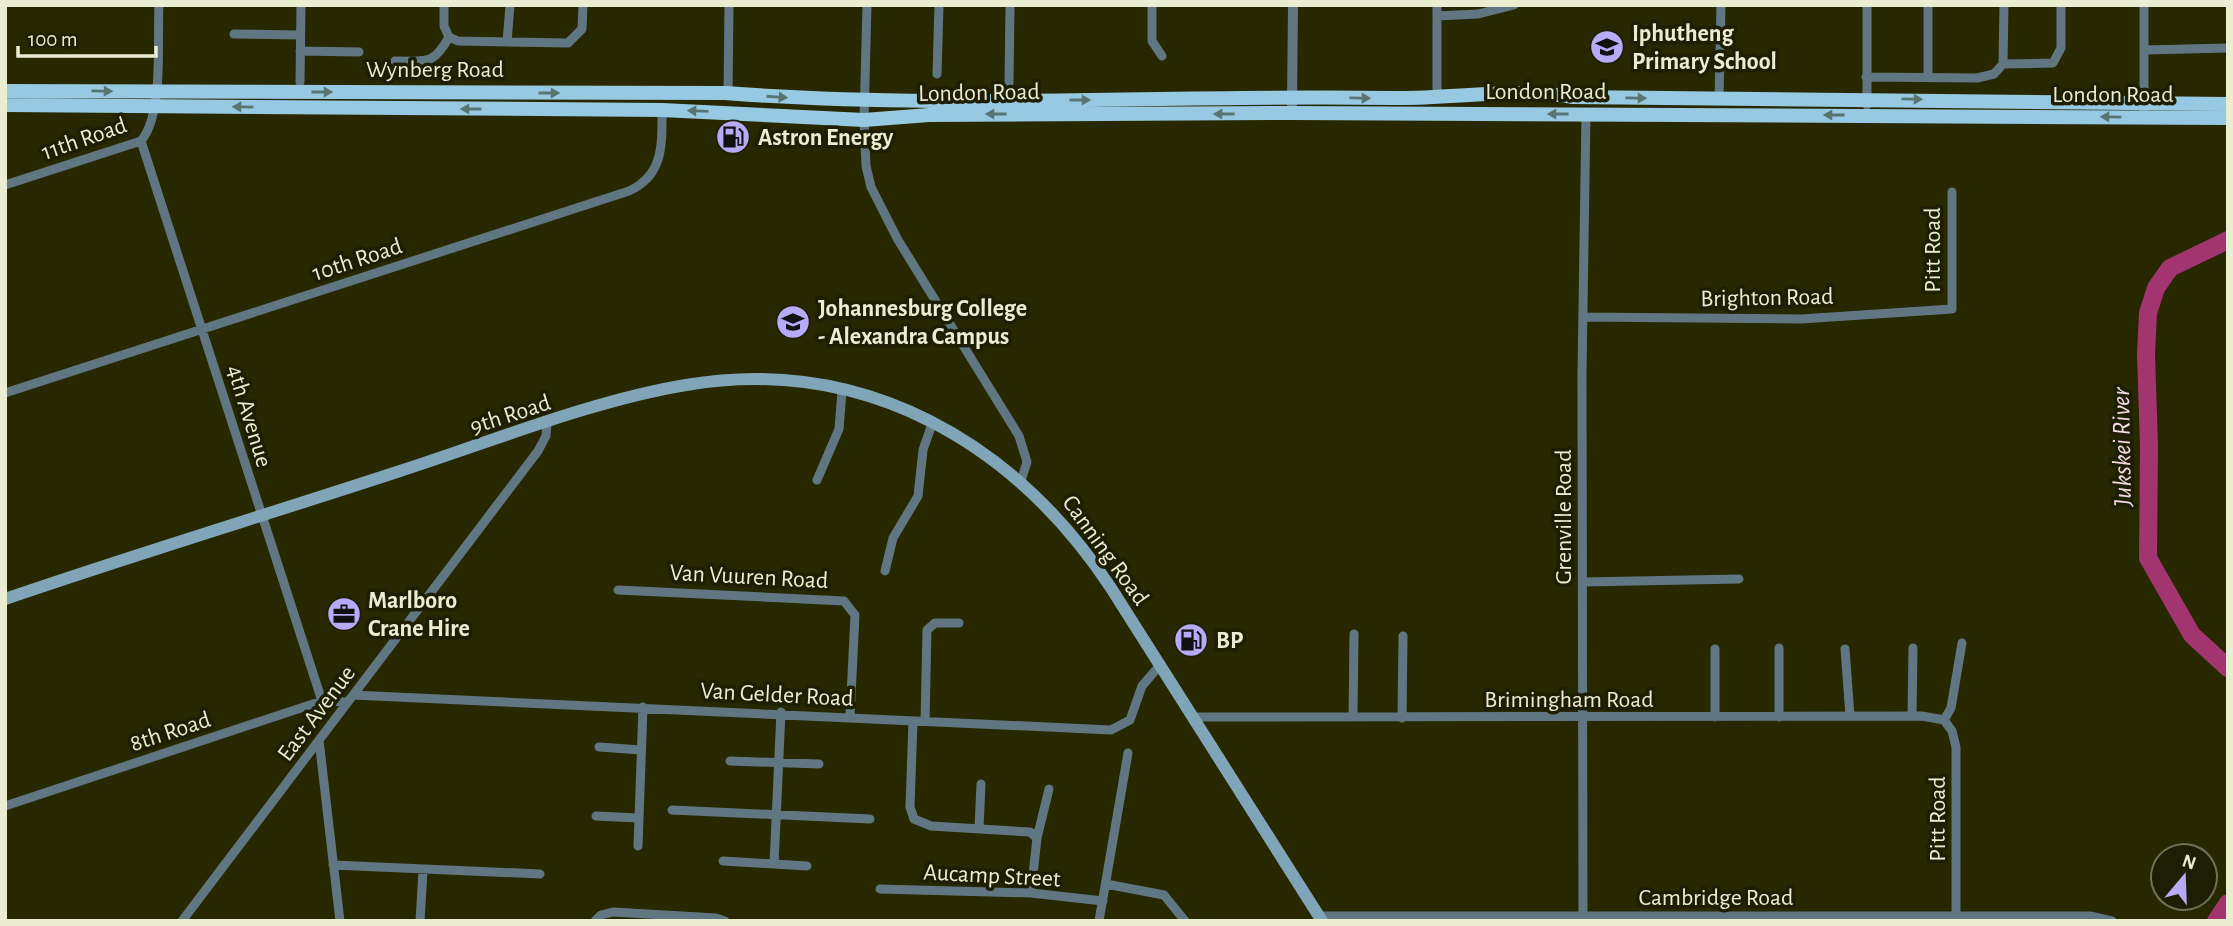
<svg xmlns="http://www.w3.org/2000/svg" width="2233" height="926" font-family="'Alegreya Sans',sans-serif">
	<style>
		.lines { fill: none; stroke-linecap: round; stroke-linejoin: round }
		.river { stroke: #a23470; stroke-width: 18 }
		.minor { stroke: #607783; stroke-width: 9 }
		.tertiary { stroke: #607783; stroke-width: 10 }
		.secondary { stroke: #80a5b8; stroke-width: 12 }
		.primary { stroke: #98c9e2; stroke-width: 14 }
		.oneway { fill: #5a7472 }
		.labels { text-anchor: middle; stroke-width: 7; stroke-linejoin: round; paint-order: stroke }
		.poi-label { font-size: 24px; font-weight: bold; fill: #ebedd2; stroke: #1d1e03; text-anchor: start }
		.street-label { font-size: 24px; fill: #ebedd2; stroke: #1d1e03 }
		.water-label { font-size: 26px; font-style: italic; fill: #f6d8e4; stroke: #1d1e03 }
	</style>
	<rect width="100%" height="100%" fill="#272800"/>
	<g class="lines">
		<path class="river" d="M2228,240l-58,28 -14,20 -8,25 -2,41 3,92 -1,112 44,77 36,33
			M2216,921l12,-18"/>
		<path class="minor" d="M444,5v21l5,11
			M867,5l-3,115 2,46 5,21 27,53 121,196 8,26 -6,19
			M1152,5v36l10,15
			M1867,5v100
			M2144,5v112
			M1437,16l41,-2 36,-9
			M234,34l66,1
			M449,37l9,4 110,2 14,-14 1,-24
			M507,42l3,-37
			M2144,50l84,-2
			M300,51l59,1
			M395,61c31,0 38,5 54,-24
			M2003,64l1,-59
			M937,74l2,-69
			M1866,77l111,1 17,-4 9,-10 50,-1 8,-15v-43
			M1928,77v-72
			M300,82l1,-77
			M1009,83l1,-78
			M728,94l1,-89
			M1437,99v-94
			M1719,99l2,-94
			M141,141l181,560
			M5,185l136,-44c23,-27 16,-100 18,-136
			M1583,317l218,2 151,-10v-117
			M5,393l624,-202c35,-16 33,-47 33,-81
			M817,480l22,-51 3,-38
			M885,571l8,-33 25,-42 5,-46 10,-29
			M1583,582l156,-3
			M618,590l226,11 11,14 -5,101
			M1715,649v68
			M1845,649l5,67
			M353,695l758,35 19,-10 12,-34 19,-22
			M1912,716l1,-68
			M1194,717l728,-1 22,4
			M1353,717l1,-83
			M1779,717v-69
			M1402,718l1,-82
			M1944,720l8,11 4,16v174
			M1944,720l7,-12 11,-65
			M913,721l-3,86 4,12 17,7 99,6 7,6 -6,55
			M925,721l2,-91 8,-7h24
			M319,740l21,181
			M599,747l42,3
			M730,761l89,3
			M5,806l317,-105 26,1
			M672,810l198,9
			M596,816l42,2
			M979,828l2,-44
			M1037,838l12,-49
			M638,846l5,-139
			M723,861l84,5
			M774,864l7,-152
			M333,865l207,9
			M1106,884l58,11 21,26
			M880,889l151,4 72,8
			M1319,916h771l22,5
			M182,921l356,-470 8,-15 1,-12
			M420,921l3,-50
			M595,921l6,-6 12,-3 103,6 9,3
			M1099,921l29,-168
			M1583,921l-1,-548 4,-260"/>
		<path class="tertiary" d="M1292,104l1,-99"/>
		<path class="secondary" d="M5,599c131,-45 264,-85 395,-128 90,-29 194,-71 286,-86 179,-30 329,58 425,203l211,333"/>
		<path class="primary" d="M5,91l720,2c223,17 445,1 668,5 60,1 121,-11 180,-1l655,7
			M5,105l657,5 202,10 65,-5 363,-2 936,5"/>
	</g>
	<defs><path id="oneway-solid" d="M-6-.8H1V-3.2L6.5 0L1 3.2V.8H-6Z" transform="scale(1.75)"/></defs>
	<g class="oneway">
		<use href="#oneway-solid" transform="translate(102 91) rotate(1)"/>
		<use href="#oneway-solid" transform="translate(322 92)"/>
		<use href="#oneway-solid" transform="translate(549 93)"/>
		<use href="#oneway-solid" transform="translate(777 97) rotate(4)"/>
		<use href="#oneway-solid" transform="translate(1360 98) rotate(1)"/>
		<use href="#oneway-solid" transform="translate(1636 98) rotate(1)"/>
		<use href="#oneway-solid" transform="translate(1912 99) rotate(1)"/>
		<use href="#oneway-solid" transform="translate(1080 100)"/>
		<use href="#oneway-solid" transform="translate(243 107) rotate(-179)"/>
		<use href="#oneway-solid" transform="translate(471 109) rotate(-180)"/>
		<use href="#oneway-solid" transform="translate(698 111) rotate(-178)"/>
		<use href="#oneway-solid" transform="translate(996 114) rotate(180)"/>
		<use href="#oneway-solid" transform="translate(1224 114) rotate(180)"/>
		<use href="#oneway-solid" transform="translate(1558 114) rotate(-180)"/>
		<use href="#oneway-solid" transform="translate(1834 115) rotate(-180)"/>
		<use href="#oneway-solid" transform="translate(2111 117) rotate(-179)"/>
	</g>
	<defs>
		<g id="school-disc" transform="scale(1.75)"><circle r="9.5" fill="#b7abf8" stroke="#1d1e03"/><path d="M0-5L7-2L0 1L-7-2ZM-4 1L0 2.5L4 1V4Q0 6-4 4Z" fill="#111"/></g>
		<g id="fuel-disc" transform="scale(1.75)"><circle r="9.5" fill="#b7abf8" stroke="#1d1e03"/><path d="M-5.5-6h7V0h2V4h1.3V-2.5L3-4.5l.8-.8L6-3V5H2.5V1h-1V6h-7ZM-4.2-4.7v3.2H.2V-4.7Z" fill="#111"/></g>
		<g id="university-disc" transform="scale(1.75)"><circle r="9.5" fill="#b7abf8" stroke="#1d1e03"/><path d="M0-5L7-2L0 1L-7-2ZM-4 1L0 2.5L4 1V4Q0 6-4 4Z" fill="#111"/></g>
		<g id="office-disc" transform="scale(1.75)"><circle r="9.5" fill="#b7abf8" stroke="#1d1e03"/><path d="M-6-3h4V-5.5h4V-3h4V5H-6ZM-1-4.5V-3h2v-1.5ZM-6 0V1H6V0Z" fill="#111"/></g>
	</defs>
	<g fill-rule="evenodd">
		<use href="#school-disc" x="1607" y="47"/>
		<use href="#fuel-disc" x="733" y="137"/>
		<use href="#university-disc" x="793" y="322"/>
		<use href="#office-disc" x="344" y="614"/>
		<use href="#fuel-disc" x="1191" y="640"/>
	</g>
	<g class="labels">
		<g class="poi-label">
			<text x="1632" y="41">Iphutheng<tspan x="1632" dy="28">Primary School</tspan></text>
			<text x="758" y="145">Astron Energy</text>
			<text x="818" y="316">Johannesburg College<tspan x="818" dy="28">- Alexandra Campus</tspan></text>
			<text x="368" y="608">Marlboro<tspan x="368" dy="28">Crane Hire</tspan></text>
			<text x="1216" y="648">BP</text>
		</g>
		<g class="street-label">
			<text x="435" y="77">Wynberg Road</text>
			<text x="1546" y="99">London Road</text>
			<text transform="translate(979 92) rotate(-1)" y="8">London Road</text>
			<text x="2113" y="102">London Road</text>
			<text transform="translate(84 138) rotate(-19)" y="8">11th Road</text>
			<text transform="translate(1932 250) rotate(-90)" y="8">Pitt Road</text>
			<text transform="translate(357 259) rotate(-18)" y="8">10th Road</text>
			<text transform="translate(1767 297) rotate(-1)" y="8">Brighton Road</text>
			<text transform="translate(510 414) rotate(-18)" y="8">9th Road</text>
			<text transform="translate(250 416) rotate(73)" y="8">4th Avenue</text>
			<text transform="translate(1563 517) rotate(-90)" y="8">Grenville Road</text>
			<text transform="translate(1106 550) rotate(54)" y="8">Canning Road</text>
			<text transform="translate(749 576) rotate(3)" y="8">Van Vuuren Road</text>
			<text transform="translate(777 694) rotate(3)" y="8">Van Gelder Road</text>
			<text x="1569" y="707">Brimingham Road</text>
			<text transform="translate(316 713) rotate(-53)" y="8">East Avenue</text>
			<text transform="translate(170 731) rotate(-18)" y="8">8th Road</text>
			<text transform="translate(1937 819) rotate(-90)" y="8">Pitt Road</text>
			<text transform="translate(992 875) rotate(3)" y="8">Aucamp Street</text>
			<text x="1716" y="905">Cambridge Road</text>
		</g>
		<g class="water-label">
			<text transform="translate(2121 447) rotate(-91)" y="9">Jukskei River</text>
		</g>
	</g>
	<rect width="2233" height="926" fill="none" stroke="#ebedd2" stroke-width="14"/>
	<g transform="translate(2184 877) rotate(19)"><circle r="33" fill="#1d1e03" stroke="#6f7156" stroke-width="2"/>
	<path d="M0-5L12 26L0 18L-12 26Z" fill="#b7abf8"/>
	<text y="-10" font-size="19" font-weight="bold" text-anchor="middle" fill="#ebedd2">N</text>
	</g>
	<path d="M18 46v10h138v-10" fill="none" stroke="#ebedd2" stroke-width="3.5"/>
	<text x="28" y="46" font-size="21" fill="#ebedd2" stroke="#1d1e03" stroke-width="5" paint-order="stroke">100 m</text>
</svg>
